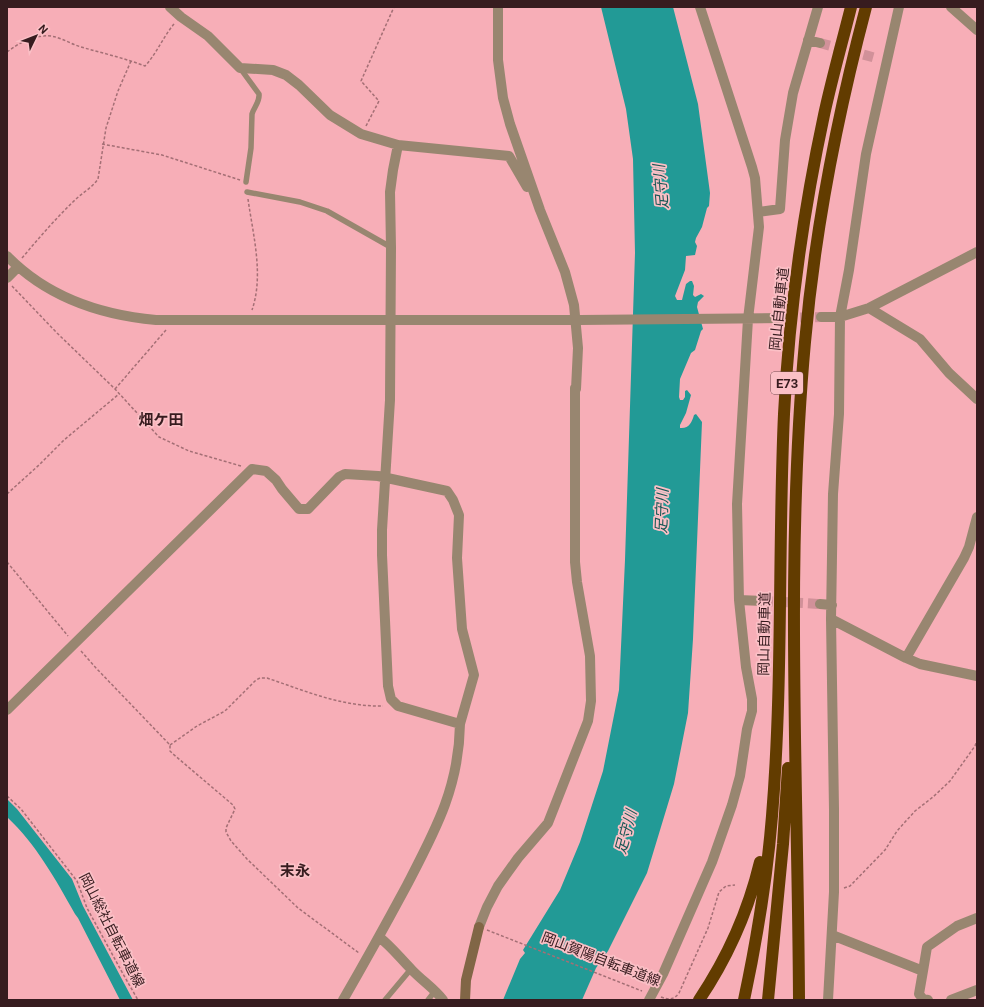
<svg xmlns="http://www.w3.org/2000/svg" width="984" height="1007" font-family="Roboto,'Noto Sans JP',sans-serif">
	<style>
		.water { fill: #229a96 }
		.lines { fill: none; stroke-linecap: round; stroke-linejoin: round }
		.minor-tunnel { stroke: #d19199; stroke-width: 10; stroke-dasharray: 10 5; stroke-linecap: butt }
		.path { stroke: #a46f75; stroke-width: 1.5; stroke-dasharray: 3 2; stroke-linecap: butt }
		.service { stroke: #988670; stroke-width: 5.5 }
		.minor { stroke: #988670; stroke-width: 10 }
		.secondary { stroke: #816646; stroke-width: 10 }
		.motorway { stroke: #623c00; stroke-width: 12 }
		.labels { text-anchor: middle; stroke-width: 3.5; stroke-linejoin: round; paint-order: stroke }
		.shield { fill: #fbc0c6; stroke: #724d51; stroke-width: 1 }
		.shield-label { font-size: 13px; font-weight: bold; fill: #371c1f }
		.street-label { font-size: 14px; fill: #371c1f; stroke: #fbc0c6 }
		.water-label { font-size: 15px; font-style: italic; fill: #1a5856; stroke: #fbc0c6 }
		.neighbourhood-label { font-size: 15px; font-weight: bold; fill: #371c1f; stroke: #fbc0c6 }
	</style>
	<rect width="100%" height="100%" fill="#f7aeb7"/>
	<path class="water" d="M601,7h72l25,97 12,89 -1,13 -2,2 -5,19 -6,11 -1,4 2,4 -2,9 -9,1 -1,14 -10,26 2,4h5l4,-16 4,-3h2l2,5 -1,9 2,2 6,-3 3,2 -6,6 -1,5 6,22 -2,2 -6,19 -4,3 -11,26 -1,18 1,3h3l2,-3v-6l2,-1 4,5 -5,18 -6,12v3c9,1 12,-6 14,-13l2,-1 6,8 -9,217 -5,74 -14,71 -27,89 -39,78 -12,17 -14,32h-79l17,-41 5,-6 -2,-3 37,-60 20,-48 23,-71 16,-81 6,-130 10,-307 -2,-94 -7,-50z
		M7,799l10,10 55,70 11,27 50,94h-13l-42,-82 -3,-4c-19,-34 -39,-70 -68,-97z"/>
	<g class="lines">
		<path class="minor-tunnel" d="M820,43l56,15
			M785,318l36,-1
			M763,601l57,3"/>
		<path class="path" d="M7,52c11,-8 22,-15 36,-16 13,-2 25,7 38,11 21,6 43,11 64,19 12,-13 18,-29 29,-42
			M366,126l13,-25 -18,-20 33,-74
			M102,144l60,11 78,25
			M248,199c5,36 16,76 4,111
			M22,258c17,-20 34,-40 53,-58 8,-8 17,-12 23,-21l8,-51 12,-37 13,-30
			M12,286l45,47 58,56 44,48 30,14 52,15
			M115,389l51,-59
			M7,494l32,-29 25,-25 55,-46
			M7,562l61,74
			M81,651l15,17 74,77v6l3,3 60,51 2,4 -9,19v4l5,9 16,18 51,49 61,45
			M170,745l27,-19 28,-15 31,-31 4,-2h7c38,13 76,29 116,28
			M7,796l14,13 56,72 10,27 36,66 15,26
			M844,888l6,-2 35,-36 12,-19 18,-20 18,-14 17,-16 25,-35 2,-6
			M487,930l155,61
			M661,997c7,3 13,3 18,-4l29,-65 11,-36 7,-6 9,-1"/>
		<path class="service" d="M240,68l19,26c1,8 -5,13 -7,20l-1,34 -5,34
			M247,192l53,10 27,9 60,34h4
			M385,1000l26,-31
			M428,1000l7,-9"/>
		<path class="minor" d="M170,7l11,10 27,19 32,32 33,2 13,5 13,10 31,30 31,19 37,11 111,11 18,31
			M951,7l26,23
			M808,40l12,3
			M758,212l22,-3 5,-69 8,-47 25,-86
			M7,256c40,41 94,59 149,64h424l202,-2
			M7,278l11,-11
			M869,308l51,31 29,34 28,26
			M821,317h19l29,-9 108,-56
			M739,600l24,1
			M820,604l12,1
			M831,619l75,39 14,6 57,12
			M906,658l58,-100 5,-11 8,-30
			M7,710l245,-241 14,2 10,9 6,9 17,20h9l31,-32 6,-3 33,2 69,15 6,9 6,15 -2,43 5,71 12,46 -14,49
			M479,927l8,-20 11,-21 20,-28 30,-35 40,-102 3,-20 -1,-45 -13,-74 -2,-20v-174l1,1 2,-41 -4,-43 -9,-33 -25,-62 -30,-86 -7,-26 -5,-38v-53
			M832,935l91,36 4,-24 30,-21 20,-8
			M379,937c12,9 21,21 32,32 10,11 23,19 32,31
			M923,971l-4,23 4,5 5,1
			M343,1000c22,-38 43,-76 64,-115 28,-54 52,-97 53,-161l-62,-18 -7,-7 -3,-13 -6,-131v-25l8,-130 1,-152 -1,-56 3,-22 5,-25
			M649,1000l14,-26 49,-112 20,-57 8,-29 7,-47 5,-18v-12l-6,-32 -7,-67 -2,-96 11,-185 11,-92 -4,-49 -3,-11 -52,-160
			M828,1000l6,-108v-83l-3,-190 2,-125 6,-80 1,-97 9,-47 17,-116 33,-147
			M951,1000l26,-10"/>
		<path class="secondary" d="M465,1000l1,-20 13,-53"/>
		<path class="motorway" d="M699,1000c29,-43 49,-88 61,-138
			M744,1000c13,-61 23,-122 28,-184 11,-134 6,-268 12,-402 5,-101 19,-201 40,-299 8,-37 18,-72 27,-108
			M768,1000l15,-156 5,-76
			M799,1000c-1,-219 -14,-439 6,-658 10,-113 32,-225 61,-335"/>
	</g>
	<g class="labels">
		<rect class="shield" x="771" y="372" width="32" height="22" rx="3"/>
		<g class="shield-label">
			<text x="787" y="388">E73</text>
		</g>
		<g class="street-label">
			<text transform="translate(779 309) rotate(-84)" y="5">岡山自動車道</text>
			<text transform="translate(764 634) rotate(-89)" y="5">岡山自動車道</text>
			<text transform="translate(112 930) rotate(63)" y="5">岡山総社自転車道線</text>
			<text transform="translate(601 959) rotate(21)" y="5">岡山賀陽自転車道線</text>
		</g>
		<g class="water-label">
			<text transform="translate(661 187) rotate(-95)" y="5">足守川</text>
			<text transform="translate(662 511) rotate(-88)" y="5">足守川</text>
			<text transform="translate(626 832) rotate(-75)" y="5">足守川</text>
		</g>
		<g class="neighbourhood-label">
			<text x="161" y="425">畑ケ田</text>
			<text x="295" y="876">末永</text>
		</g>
	</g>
	<rect width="984" height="1007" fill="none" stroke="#371c1f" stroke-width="16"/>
	<g transform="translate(36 36) rotate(47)" stroke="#fbc0c6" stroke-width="3" paint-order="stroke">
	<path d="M0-3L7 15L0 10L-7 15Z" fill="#371c1f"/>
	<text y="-6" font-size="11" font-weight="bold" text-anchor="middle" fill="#371c1f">N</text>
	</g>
</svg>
